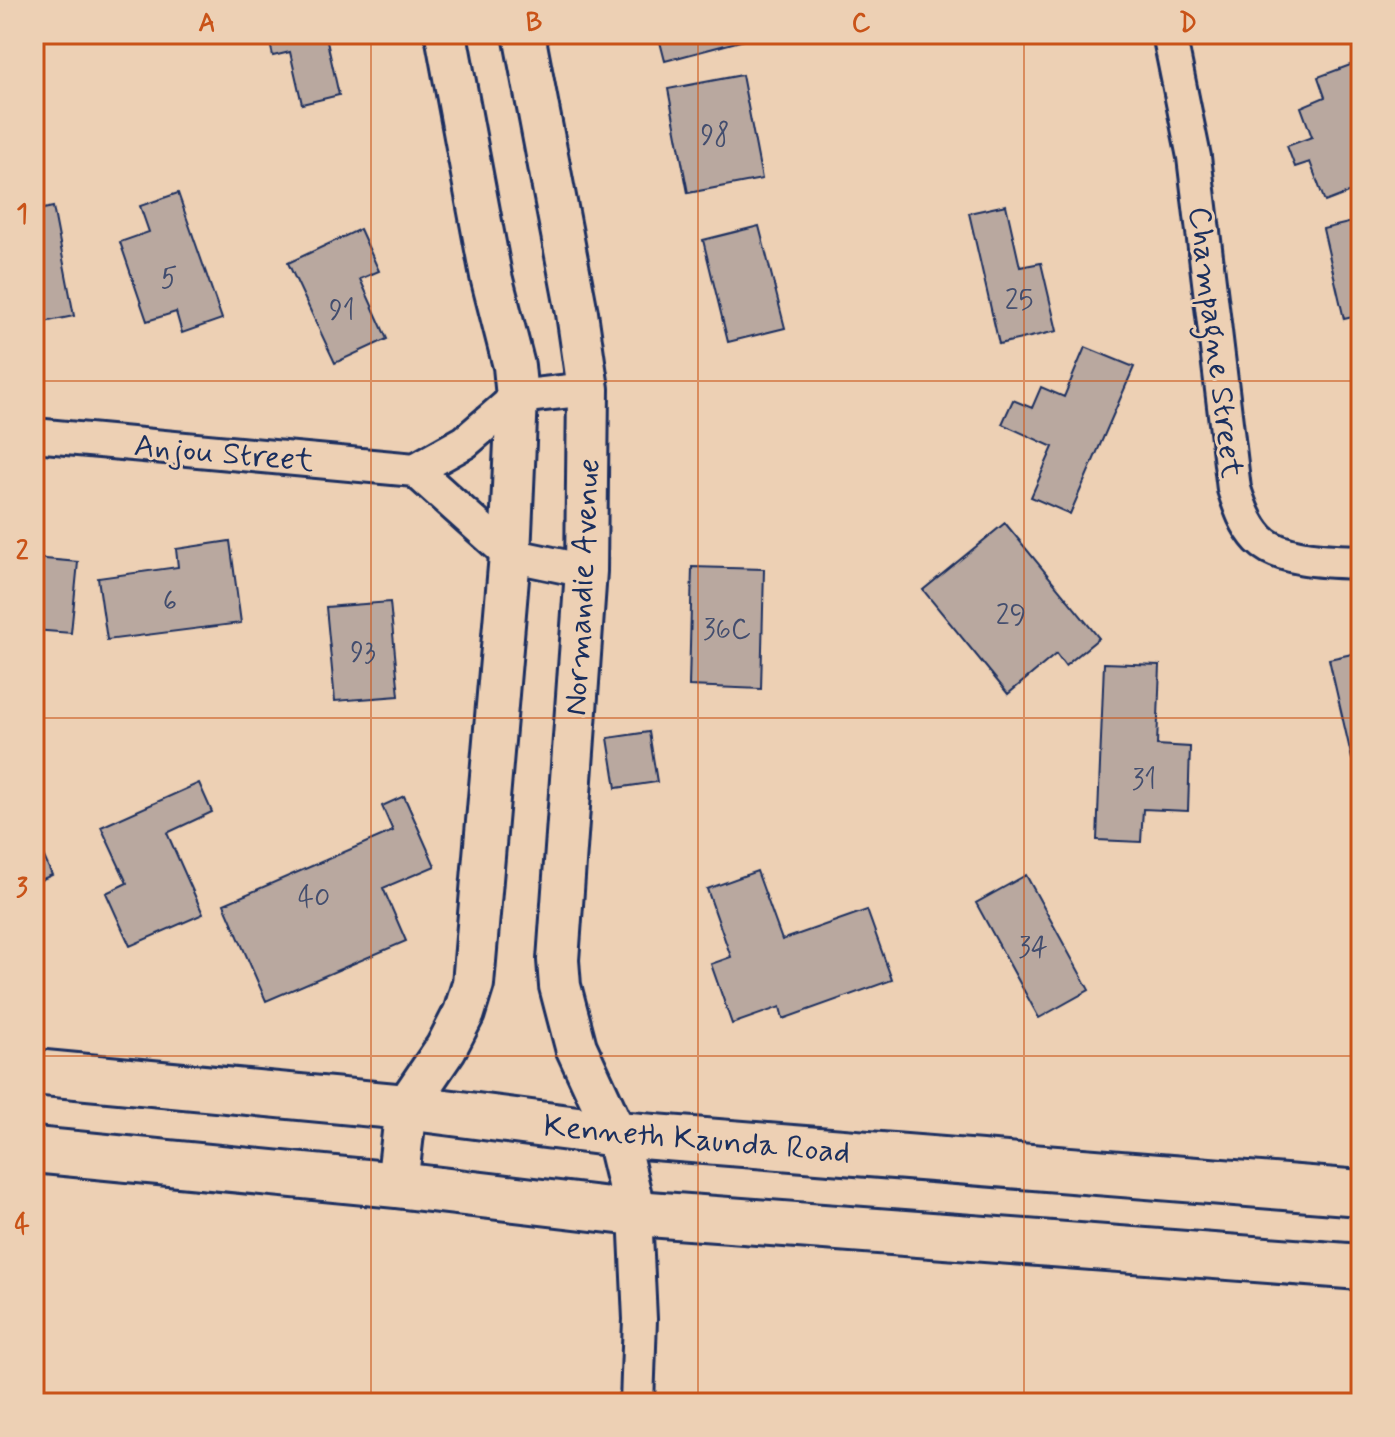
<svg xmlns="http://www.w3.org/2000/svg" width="1395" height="1437" font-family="Mynerve,sans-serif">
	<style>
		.building { fill: #b9a89f; stroke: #1b2f5e; stroke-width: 2 }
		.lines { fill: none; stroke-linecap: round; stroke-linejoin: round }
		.minor-casing { stroke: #1b2f5e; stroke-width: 38 }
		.tertiary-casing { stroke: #1b2f5e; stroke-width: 46 }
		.secondary-casing { stroke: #1b2f5e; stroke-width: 50 }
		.minor { stroke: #edd0b4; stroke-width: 32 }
		.tertiary { stroke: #edd0b4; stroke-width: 40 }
		.secondary { stroke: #edd0b4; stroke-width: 44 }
		.grid { fill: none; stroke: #c95318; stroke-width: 2; stroke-opacity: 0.55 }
		.labels { text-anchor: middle; stroke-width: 6; stroke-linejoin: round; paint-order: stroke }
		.number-label { font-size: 28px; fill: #424d6e }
		.street-label { font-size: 32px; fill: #1b2f5e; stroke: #edd0b4 }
		.neatline { fill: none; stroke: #c95318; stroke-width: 3 }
		.grid-label { font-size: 26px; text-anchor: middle; font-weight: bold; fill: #c95318 }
	</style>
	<rect width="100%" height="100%" fill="#edd0b4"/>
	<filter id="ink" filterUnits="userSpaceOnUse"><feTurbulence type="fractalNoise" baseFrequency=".0125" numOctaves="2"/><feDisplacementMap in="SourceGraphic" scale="16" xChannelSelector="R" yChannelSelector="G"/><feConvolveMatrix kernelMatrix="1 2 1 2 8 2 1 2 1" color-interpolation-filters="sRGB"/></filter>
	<g filter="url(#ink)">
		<path class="building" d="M268,34h72l-14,3 13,58 -37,9 -12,-52 -17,4z
			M658,34h84l2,6 -79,21z
			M1361,61v127l-36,14 -15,-40 -15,5 -8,-21 25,-9 -11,-30 24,-10 -7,-20z
			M742,75l20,104 -74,14 -20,-104z
			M178,193l44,126 -40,14 -6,-21 -29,9 -27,-79 29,-10 -9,-26z
			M1006,205l14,62 21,-4 16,68 -58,13 -30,-131z
			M53,207l21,109 -40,8v-113z
			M1361,220v95l-17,4 -21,-90z
			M759,226l26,102 -57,14 -25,-102z
			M360,229l19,42 -19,8 27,60 -52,24 -47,-100z
			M1085,347l49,20 -64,147 -39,-17 22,-50 -51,-23 11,-24 19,8 9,-21 23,10z
			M1005,523l94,115 -34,28 -9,-12 -48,40 -85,-104z
			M230,541l11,82 -134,17 -9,-62 80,-11 -2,-18z
			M34,558l44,4 -7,71 -37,-3z
			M692,567l72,2 -3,120 -72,-3z
			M390,602l9,94 -64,5 -9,-94z
			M1361,652v105l-9,2 -23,-100z
			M1104,663l56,2 -3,80 33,2 -2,64 -45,-2 -2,33 -44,-2z
			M649,732l8,50 -41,6 -8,-50z
			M199,783l13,29 -45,21 36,81 -73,32 -24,-53 21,-10 -26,-56z
			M404,796l31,70 -52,22 23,53 -140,60 -42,-97 169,-73 -11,-25z
			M34,834l18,41 -18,8z
			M757,871l25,69 85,-30 25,70 -109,39 -3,-12 -48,17 -21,-60 20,-7 -24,-68z
			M1026,875l63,115 -50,28 -63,-115z"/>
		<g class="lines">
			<g class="minor-casing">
				<path id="minor" d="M1169,34l25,123 40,332c6,18 12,36 25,50 21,22 74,22 102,23
					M34,435l381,35 50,-28 52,-45 71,-8
					M415,470l95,85 76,16
					M635,1213l5,106 -3,84"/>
			</g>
			<g class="tertiary-casing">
				<path id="tertiary" d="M524,34l53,279 11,76 -2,182 -28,389 2,26 16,61 40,87 19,79
					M397,1185l9,-78 40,-59 18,-35 9,-29 37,-429 7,-158 -3,-31 -23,-90 -45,-242"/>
			</g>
			<g class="secondary-casing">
				<path id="secondary" d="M34,1072l372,35 210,27 745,59
					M34,1150l363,35 238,28 726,54"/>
			</g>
			<use href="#minor" class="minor"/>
			<use href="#tertiary" class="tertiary"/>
			<use href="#secondary" class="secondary"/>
		</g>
	</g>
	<path class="grid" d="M371,34v1369M698,34v1369M1024,34v1369M34,381h1327M34,718h1327M34,1056h1327"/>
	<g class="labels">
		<g class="number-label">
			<text x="715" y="144">98</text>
			<text x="169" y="287">5</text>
			<text x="1019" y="309">25</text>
			<text x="342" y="319">91</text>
			<text x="170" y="610">6</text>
			<text x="1011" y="624">29</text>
			<text x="727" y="638">36C</text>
			<text x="363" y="661">93</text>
			<text x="1144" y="788">31</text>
			<text x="314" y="906">40</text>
			<text x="1033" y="956">34</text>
		</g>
		<g class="street-label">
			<text transform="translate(1217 342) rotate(83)" y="11">Champagne Street</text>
			<text transform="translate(224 452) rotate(5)" y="11">Anjou Street</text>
			<text transform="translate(581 587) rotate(-87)" y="11">Normandie Avenue</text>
			<text transform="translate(697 1138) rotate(5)" y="11">Kenneth Kaunda Road</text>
		</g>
	</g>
	<rect width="1395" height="1437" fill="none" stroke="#edd0b4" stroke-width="88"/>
	<rect x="44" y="44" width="1307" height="1349" class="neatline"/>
	<g class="grid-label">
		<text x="207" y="31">A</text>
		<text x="534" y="31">B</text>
		<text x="861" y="31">C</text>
		<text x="1188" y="31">D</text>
		<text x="22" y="222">1</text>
		<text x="22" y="559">2</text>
		<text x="22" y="896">3</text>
		<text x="22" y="1233">4</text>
	</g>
</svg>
